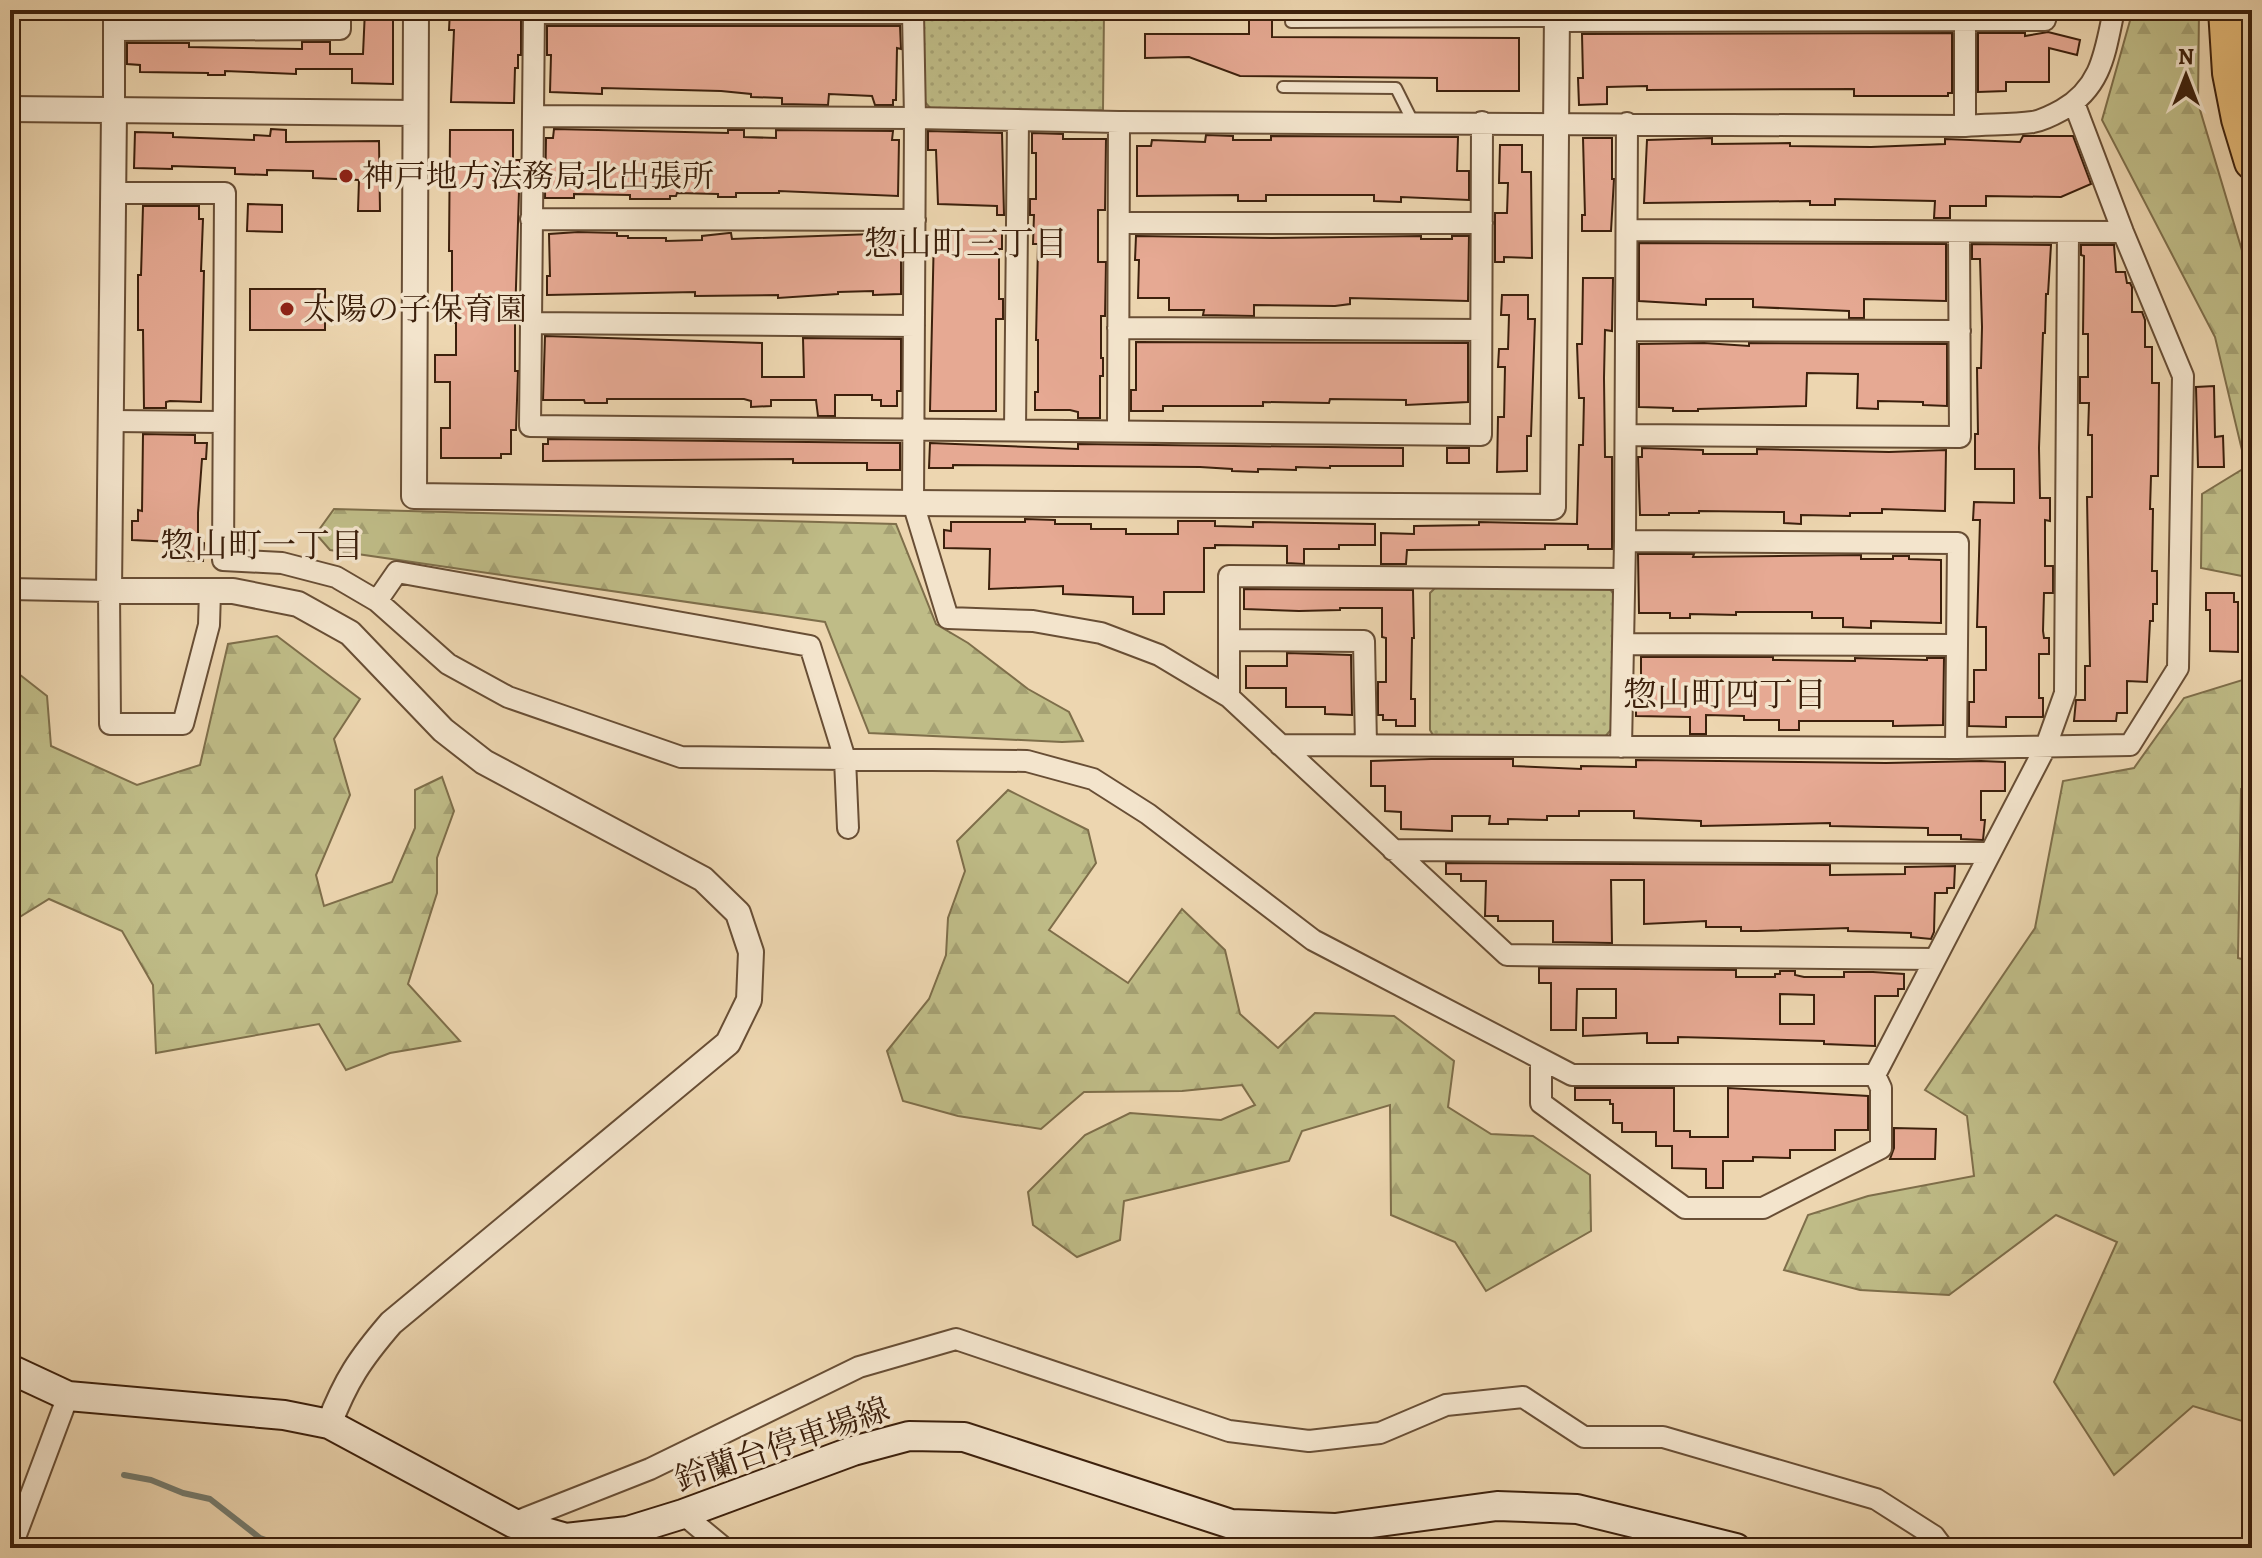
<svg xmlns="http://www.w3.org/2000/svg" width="2262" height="1558" font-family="Alegreya,'Noto Serif JP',serif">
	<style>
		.forest { fill: url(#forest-firs); stroke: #7e6e4a; stroke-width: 2 }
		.park { fill: url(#park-dots); stroke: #7e6e4a; stroke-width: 2 }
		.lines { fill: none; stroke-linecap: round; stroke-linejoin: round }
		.stream { stroke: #747b6f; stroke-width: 6 }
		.building { fill: #e6a993; stroke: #3c200c; stroke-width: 2; fill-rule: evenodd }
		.service-casing { stroke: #684e35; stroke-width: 14 }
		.minor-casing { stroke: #684e35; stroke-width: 24 }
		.tertiary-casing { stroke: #684e35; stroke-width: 28 }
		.secondary-casing { stroke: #3c200c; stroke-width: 32 }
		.trunk-casing { stroke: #3c200c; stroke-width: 38 }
		.service { stroke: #f3e4cc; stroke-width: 10 }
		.minor { stroke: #f3e4cc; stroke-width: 20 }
		.tertiary { stroke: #f3e4cc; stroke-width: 24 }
		.secondary { stroke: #f3e4cc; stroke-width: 28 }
		.trunk { stroke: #e6bb78; stroke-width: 34 }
		.poi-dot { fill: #8f2418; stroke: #f3e4cc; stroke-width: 3 }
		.labels { text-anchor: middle; stroke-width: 7; stroke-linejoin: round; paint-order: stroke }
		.poi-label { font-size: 32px; fill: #3c200c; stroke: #f3e4cc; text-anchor: start }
		.street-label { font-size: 32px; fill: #3c200c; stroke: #f3e4cc }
		.neighbourhood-label { font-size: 34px; fill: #3c200c; stroke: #f3e4cc }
	</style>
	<defs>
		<pattern id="forest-firs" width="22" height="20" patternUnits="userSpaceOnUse" patternTransform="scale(2)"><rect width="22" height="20" fill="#bfbc87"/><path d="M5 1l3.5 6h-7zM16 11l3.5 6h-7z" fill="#a5a173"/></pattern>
		<pattern id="park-dots" width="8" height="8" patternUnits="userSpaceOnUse" patternTransform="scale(2)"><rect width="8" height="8" fill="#bfbc87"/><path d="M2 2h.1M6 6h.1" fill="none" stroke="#a5a173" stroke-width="1.8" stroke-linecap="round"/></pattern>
	</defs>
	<rect width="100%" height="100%" fill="#edd6b0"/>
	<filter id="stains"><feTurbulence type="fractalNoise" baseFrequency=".0025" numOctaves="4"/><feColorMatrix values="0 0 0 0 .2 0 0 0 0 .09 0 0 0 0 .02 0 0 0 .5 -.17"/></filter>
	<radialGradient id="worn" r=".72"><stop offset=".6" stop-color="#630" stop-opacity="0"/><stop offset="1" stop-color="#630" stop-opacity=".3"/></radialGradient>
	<path class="forest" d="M2133,10h66l-1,93 54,181v294l-51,-10 1,-74 44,-27 -31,-130 -113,-217z
		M334,509l562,15 40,100 32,19 60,46 41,23 14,29 -21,1 -193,-9 -44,-111 -495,-72 -14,-16z
		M277,636l83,63 -26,40 16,56 -34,80 8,31 68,-24 23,-54v-38l27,-13 12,34 -17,47v35l-29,91 52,57 -70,12 -44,17 -27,-46 -163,29 -3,-68 -31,-54 -73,-32 -39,24v-256l37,29 4,50 86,39 63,-20 28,-121z
		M2252,677v108l-11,4 -3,169 14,4v462l-59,-18 -79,69 -60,-93 63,-140 -61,-27 -107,80 -89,-5 -76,-20 24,-55 60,-19 106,-20 -7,-60 -42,-26 110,-162 28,-147 71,-13 50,-70z
		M1008,790l80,40 8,33 -47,67 79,53 54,-74 43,41 15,64 38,34 37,-35 79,3 60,45 -6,46 43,27 42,2 57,39 1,56 -105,60 -31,-49 -64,-27 -1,-110 -88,26 -13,30 -165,40 -4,39 -43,17 -44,-32 -5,-33 57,-57 45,-22 91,7 34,-15 -13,-20 -60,6 -98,1 -43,37 -83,-13 -55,-15 -16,-50 42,-52 17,-44 2,-37 17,-47 -8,-30z"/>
	<path class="park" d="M922,10h182l-1,100 -170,1 -10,-11z
		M1439,584l169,2 8,12 -1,127 -11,13 -170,-1 -4,-7v-137z"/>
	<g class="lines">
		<path class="stream" d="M124,1475l27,5 32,13 27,6 50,39 29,10"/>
	</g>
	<path class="building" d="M365,10h28v74l-41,-1v-14h-56v5l-71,-3v4h-17v-2l-68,-1v-7l-13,-1v-21h62v4l113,2v-7h28v12h33z
		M450,10h71v45h-3v13h-3l-1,35 -63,-1 3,-72h-5z
		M1249,10h23v27l247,1v53h-82v-13l-197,-2 -51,-19 -44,1v-24h104z
		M547,26h353l1,23 -4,-1 -1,52h-3v5h-18l-3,-9 -43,-2 -1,11 -46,-1v-6l-31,-1v-3l-30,-3 -119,-3v6l-52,-2 1,-37h-4z
		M2048,32l32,8 -3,15 -28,-7v34h-43v9l-28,1v-59h47v3z
		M1952,33v60h-4v3h-94v-7l-207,1v-4l-40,1v17l-28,1 -1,-27h5l-1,-44z
		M271,129l15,1v12l93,-1 1,70h-22l1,-31 -46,-2v-7l-46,-1v5l-32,-1v-6l-63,-2v3l-38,-1 1,-36 38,1v4l81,3v-5l16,1z
		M554,129l174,4v-3h16v7l32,1v-8l117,1 -1,9h7l-1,56 -119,-5v2h-43v4h-18v-3l-41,-1 -1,3h-6v3h-40v-4l-56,-1v4h-29l1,-60h7z
		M450,130h63v30h7l-5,158v53h3l-2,59h-5v24h-10v4h-60v-30h9v-46h-15v-27h21v-32h-4v-72h-3z
		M928,131l74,2 2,82h-7v-9l-59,-2 -2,-54h-8z
		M1032,133l31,1v5h43l-1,71h-7v52h8l-1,54h-4v42h2v18h-3v42h-22v-6l-8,-2h-35v-18h3v-52h-2l2,-96h-5l1,-29h-4v-16h6v-46h-4z
		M1206,135l27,1v4h38v-4l187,1 -1,34h12v29l-68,-3v5l-27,-1v-6h-108v6h-28v-6l-101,1v-50h14l1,-6 53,2z
		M2023,136h50l18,48 -30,13 -75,-1v10h-36v12h-16l1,-17 -100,-2v6h-25v-4l-166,2 3,-63 65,-2v6l78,-1v3l81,1 74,-3v-5l75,3z
		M1583,138h29v41h2l-3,52h-29v-16h3z
		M1500,145h22v27h9l1,86 -28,-1v5h-9v-49h12l1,-30h-9z
		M248,204l34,1v27l-35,-1z
		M143,206h56v13h4l-2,52h3l-3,131 -31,-1 -4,1v6h-22l-1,-78h-5v-55h3z
		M1002,230v19h-3v50h4v20h-7v92h-66l4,-179z
		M578,232l39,1v3h11v2h38v3l36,-1v-4l27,-3h2l1,6 169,-6v61l-28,1v-4l-35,1v2l-60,4v-3l-83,1v-4l-148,3v-19h3l-1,-42z
		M1136,236l136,2 149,-2v3h31v-3h17l-1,65 -118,-3v6l-15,2 -81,-1v11l-51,-1 1,-5h-35v-12h-31l1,-38h-4z
		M1639,243l307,1v57l-82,-2v19h-15v-7l-96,-4v-8h-47v6l-67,-4z
		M1972,244l79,1 -3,49h-2l-1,39h-2l-4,115 1,50h10v23l-5,-1v46h8v27h-9l-1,38 1,7h5v16h-10v44h4v19h-37v10l-37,-1v-24h5v-32h12v-43h-9l3,-107h-7l1,-18 40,1v-34h-39v-35h3l-1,-66h4l1,-41 -2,-68h-8z
		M2081,245h33l2,27h9l2,11h3l2,4v25h10l3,8v27h7v36h7l-1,93h-7l-1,33h3l-1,62h5v33h-4v17h-3l-3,61 -20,-1v32h-10l-1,8h-42l2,-21h9v-34h5l-3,-169h5v-62h-4l1,-32h-9v-26h8v-43h-5l1,-78 -3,-1z
		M1583,278h30l-1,53 -7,-1 -1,48 1,79h7v92h-24v-4h-43v4l-138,1 -1,14h-25v-31l33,1v-8l65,-1v-3l98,2 2,-79h4l1,-47h-5l-2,-54h5z
		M250,289h75v41h-75z
		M1502,295h26v24h7l-4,117h-4v35l-30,1 1,-55h6l1,-50h-7l1,-18h9l1,-34h-8z
		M545,336l217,7v34h42l-1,-39 98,1v52h-4v15h-16v-6h-9v-5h-37v21h-17l-2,-16h-45v6l-20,1v-6l-7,-2h-137v4h-22l-1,-3h-41z
		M1136,342l332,1v59l-62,3v-5l-76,-1 -1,4 -66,-1v4h-100v5h-32v-21h5z
		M1704,343l45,3v-3l198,1v62l-24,-1v-3l-45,-1v8l-21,-1 1,-34 -51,-1 -1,33 -108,3v2h-25v-3l-34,-1v-63z
		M2214,386l1,51 8,-1 1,31h-26l-2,-80z
		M143,434l52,1v8h12l-1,16h-4l-4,54v29l6,1 -1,18 -29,-1v-18l-42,-2v-19h6v-11l4,1z
		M548,439l352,4v27h-33v-7h-74v-4l-250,2v-17h5z
		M930,443l148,6v-5l325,4v18h-73v2l-34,-1v3l-38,-1v3l-26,-1v-2l-32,-2 -247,-2v3h-24z
		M1447,448h22v15h-22z
		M1642,448l61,2v4h54v-5l132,3 57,-2 -1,61 -63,-2v4h-32v3l-49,-1v9l-17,-1v-11l-85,-1v2h-30v2h-29l-2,-58h4z
		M1025,519l30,1v4h36v5h35v5h52v-13h37v5l38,1v-5l122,2v21h-36v4h-35v15l-17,-1v-17l-72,-1v3h-11v44h-40v22h-31v-17l-70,-3v-8l-74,3 1,-40 -46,-1v-18l7,1v-9h74z
		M1638,554h56l-1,3 168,-2v4h32v-3h16v3l32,1v63l-70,-2v7l-28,-1v-9h-31v-6h-76v3l-46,-1v4h-20v-5h-31z
		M1244,589l169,1 1,48h-2l-1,61h4v27h-19v-6h-13v-5h-5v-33h8v-44l-4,-1v-29h-42v2l-41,1 -55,-2z
		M2206,593h28v9h4v50l-28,-1v-41h-4z
		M1287,653l64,2 1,60 -27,-1v-7h-39v-19h-40v-22h41z
		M1641,657h132v3l82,1v-3l72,2v-2h17l-1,67 -50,1v-5h-94v9h-20v-10h-35v-4l-38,-1v19h-16v-17l-54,-1v-24h5z
		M1431,759h82v7l68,3v-3l55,1v-7l250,3 95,-2 24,1v29h-24v29h4l-2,20 -22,-1v-4h-33v-7l-98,-2v-3l-129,3v-5l-67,-3v-7h-55v5h-32v4l-39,-1v5h-19l1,-8h-38v15l-51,-2v-17l-16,-1v-25h-14v-25z
		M1446,863l384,2v10l75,-1v-7l50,-1 -1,22h-7v5h-12l-1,39 -3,7 -20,-2v-4l-63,-2v-3l-91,3h-16v-4h-35v-6l-62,3v-44h-33l1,63 -59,-1v-21h-55v-5h-13l1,-35h-25v-7h-15z
		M1539,968l197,2v7h39v-3h5v-3h15v4l9,2h40v-5h29l31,2v15h-6v7h-23v50l-51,-2v-3l-105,-3 -41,-1v6h-31v-10l-64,3v-18h33v-29h-39l-1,41h-25v-47h-12zM1780,994l34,1v29h-34z
		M1575,1088h99v43h16v6h38v-49l140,8v34h-33v20h-45v8l-37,-1v4h-30v27h-17v-19l-34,-1v-22h-16v-14h-34v-9h-9v-19h-3v-4h-35z
		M1894,1128l42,1 -1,30h-45l4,-11z"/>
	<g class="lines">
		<g class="service-casing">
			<path id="service" d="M1291,22l266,-1
				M1283,87l113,1 17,34"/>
		</g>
		<g class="minor-casing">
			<path id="minor" d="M534,10l-4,416 951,9 1,-313
				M910,10l3,3 2,105 -2,385 35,115 85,3 68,12 58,22 70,42 278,258 428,4
				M1965,10v116
				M534,13h379
				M1557,21l488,-1 2,-10
				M114,30l226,-1v-19
				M114,110v-100
				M533,116l382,2 204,4 846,4c23,-2 46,-1 68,-4 11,-2 20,-7 29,-12 40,-23 43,-58 52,-100
				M112,193h113l-2,367 59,3 54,14 41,24 71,63 60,33 173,60 346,4 66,18 55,35 165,126 259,135h303
				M531,219l384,1
				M1119,223h363
				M1627,230l496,2
				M531,323l383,3
				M1118,328l363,2
				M1627,330l333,1
				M111,421l111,1
				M1015,430l3,-310
				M1118,431l1,-309
				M1626,435l334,2 -1,-205
				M1625,541l333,2 -2,205
				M10,589l99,2 1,133h73l26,-99 1,-34
				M377,601l20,-29 413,74 35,113 3,69
				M1229,640l135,1 2,104
				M1623,644l334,1
				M1229,697v-121l395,3
				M1280,745l676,3 174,-3 48,-77 5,-292 -60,-144 -49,-129
				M1621,747l4,-206 2,-418
				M1393,850l596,3
				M1541,1059v44l144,105h78l118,-60v-60l-6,-13 171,-329 19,-53 3,-461
				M683,1514l41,34
				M513,1523l137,-54 209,-102 97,-28 273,92 80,10 71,-8 66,-28 77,-8 61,40h79l213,62 58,37 9,12
				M11,1548l57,-152"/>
		</g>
		<g class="tertiary-casing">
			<path id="tertiary" d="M416,10l-2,486 499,7 640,4 4,-497
				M10,109l405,4
				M114,110l-5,481h124l65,13 52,29 93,97 41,32 219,117 35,34 13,39 -2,48 -21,43 -337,280c-31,36 -45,57 -62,101"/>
		</g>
		<g class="secondary-casing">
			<path id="secondary" d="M10,1369l58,27 216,19 45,9 184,99 53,15 62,-7 55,-17 170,-63 56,-15 55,1 267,87 104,4 162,-22 80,3 159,39"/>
		</g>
		<g class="trunk-casing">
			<path id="trunk" d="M2226,10l4,63 9,46 13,43"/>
		</g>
		<use href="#service" class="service"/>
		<use href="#minor" class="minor"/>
		<use href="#tertiary" class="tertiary"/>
		<use href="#secondary" class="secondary"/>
		<use href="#trunk" class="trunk"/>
	</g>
	<g class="poi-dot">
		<circle cx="346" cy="176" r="8"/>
		<circle cx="287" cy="309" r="8"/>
	</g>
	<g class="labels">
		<g class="poi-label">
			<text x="362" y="187">神戸地方法務局北出張所</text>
			<text x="303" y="320">太陽の子保育園</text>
		</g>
		<g class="street-label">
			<text transform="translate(782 1444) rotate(-19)" y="11">鈴蘭台停車場線</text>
		</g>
		<g class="neighbourhood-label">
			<text x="966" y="255">惣山町三丁目</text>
			<text x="262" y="557">惣山町一丁目</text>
			<text x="1725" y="706">惣山町四丁目</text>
		</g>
	</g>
	<rect width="2262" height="1558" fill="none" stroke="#edd6b0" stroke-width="40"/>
	<rect x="12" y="12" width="2238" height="1534" fill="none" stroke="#3c200c" stroke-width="4"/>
	<rect x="20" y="20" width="2222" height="1518" fill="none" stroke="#3c200c" stroke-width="2"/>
	<g transform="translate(2186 76)" stroke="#f3e4cc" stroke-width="6" paint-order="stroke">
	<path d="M0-6L14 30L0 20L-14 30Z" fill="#3c200c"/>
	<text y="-12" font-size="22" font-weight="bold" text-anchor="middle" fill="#3c200c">N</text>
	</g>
	<rect width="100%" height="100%" filter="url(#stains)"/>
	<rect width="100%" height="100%" fill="url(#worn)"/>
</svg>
